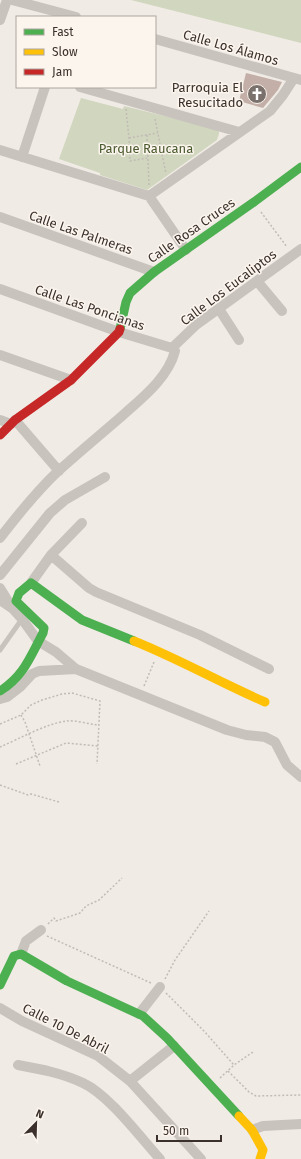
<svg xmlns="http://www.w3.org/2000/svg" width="301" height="1159" font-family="'Fira Sans',sans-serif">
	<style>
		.green { fill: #d1d6bf }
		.building { fill: #c3afa7 }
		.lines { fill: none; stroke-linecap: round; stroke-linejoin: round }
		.path { stroke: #c2bbb6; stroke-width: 1.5; stroke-dasharray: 2 2; stroke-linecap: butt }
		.lane { stroke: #c9c3be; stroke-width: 5 }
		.street { stroke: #c9c3be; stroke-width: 10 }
		.fast { stroke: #4caf50; stroke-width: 9 }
		.slow { stroke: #ffc107; stroke-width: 9 }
		.jam { stroke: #c62828; stroke-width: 9 }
		.labels { text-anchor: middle; stroke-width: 3; stroke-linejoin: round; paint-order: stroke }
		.street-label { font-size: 13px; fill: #3b302b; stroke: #fbf5ee }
		.poi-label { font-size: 13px; fill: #3b302b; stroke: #fbf5ee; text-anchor: end }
		.park-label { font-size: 13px; fill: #4a5a2e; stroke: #fbf5ee }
	</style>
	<rect width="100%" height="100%" fill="#f0ebe5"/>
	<path class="green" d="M131,0h170v43z
		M81,98l42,11 1,-3 93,23c4,3 1,7 0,11l-70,50 -47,-15v-2l-41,-14z"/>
	<path class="building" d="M246,73l36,9 -4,8 -15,18 -24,-7z"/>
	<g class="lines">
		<path class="path" d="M126,109l3,29 1,23 17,-3
			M155,119l11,55
			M147,135l2,50
			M129,138l28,-5
			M261,212l26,35
			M144,686l10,-24
			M21,715l4,7 15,44
			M0,724l21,-9 10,-10 11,-5 20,-6 10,-1 28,8 -3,63
			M0,747c19,-8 47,-24 67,-26 9,-1 21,3 31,4
			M16,764l50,-21 32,3
			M0,785l28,10 3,-1 28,8
			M48,924l6,-6 2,3 24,-8 6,-7 13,-6 23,-22
			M47,936l104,47
			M165,979l10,-19 34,-49
			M166,993l39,39 29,33
			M228,1071l21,21 7,4 45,-1
			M220,1078l14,-13 19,-13"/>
		<path class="lane" d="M0,650l22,-31"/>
		<path class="street" d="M12,0l64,17
			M0,20l7,-20
			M155,39l146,41
			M80,87l159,45
			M0,150l149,46 37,54
			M22,157l23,-70
			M149,196l121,-85 13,-16 11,-17
			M0,217l154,55
			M257,281l25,30
			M0,289l119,43 53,16
			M219,309l20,31
			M172,348l24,-23 105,-76
			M0,355l71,25
			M0,420l11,4
			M15,420l44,51
			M0,538c17,-22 35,-45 55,-64 22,-20 45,-39 67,-58 20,-18 46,-38 53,-65l-3,-3
			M51,555l38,33 7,4 104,43 69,34
			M0,575l50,-62 15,-13 40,-23
			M31,583l20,-28 31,-32
			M0,588l11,18
			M0,600l13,9 9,10 16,22 18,11 20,17 151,61 19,5 19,2 10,5 12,23 14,12
			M0,699l7,-2 13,-10 12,-13 7,-3 37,-2
			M21,954l5,-13 15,-11
			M0,1008l22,13 76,35 32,25 71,78
			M139,1014l21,-27
			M18,1065c22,4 44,8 65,18 26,12 57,54 77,76
			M130,1081l44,-35
			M252,1130l11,-4 38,-2"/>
		<path class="fast" d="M120,329l6,-27 4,-9 24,-21 100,-70 47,-35
			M0,691c24,-15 30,-34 43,-58l1,-5 -28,-27 3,-8 12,-10 51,37 52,21
			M0,985l14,-29 7,-2 46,27 76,35 24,22 72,78"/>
		<path class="slow" d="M134,641c45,18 87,42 131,61
			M239,1116l13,14 11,20 -3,9"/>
		<path class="jam" d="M0,435l15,-15 56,-40 48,-48 1,-3"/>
	</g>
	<defs>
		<g id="church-disc" transform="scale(1)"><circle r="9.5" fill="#7a716c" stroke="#fbf5ee"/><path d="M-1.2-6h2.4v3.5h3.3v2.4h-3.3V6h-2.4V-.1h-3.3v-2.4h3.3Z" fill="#fff"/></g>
	</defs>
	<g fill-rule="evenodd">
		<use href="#church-disc" x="257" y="94"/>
	</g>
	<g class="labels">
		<g class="street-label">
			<text transform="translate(231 47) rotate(16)" y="5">Calle Los Álamos</text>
			<text transform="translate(191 230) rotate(-35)" y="5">Calle Rosa Cruces</text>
			<text transform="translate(81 232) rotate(19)" y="5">Calle Las Palmeras</text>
			<text transform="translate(228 287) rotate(-37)" y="5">Calle Los Eucaliptos</text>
			<text transform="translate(90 307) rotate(19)" y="5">Calle Las Poncianas</text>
			<text transform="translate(66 1028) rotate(27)" y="5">Calle 10 De Abril</text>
		</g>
		<g class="poi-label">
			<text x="243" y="92">Parroquia El<tspan x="243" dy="15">Resucitado</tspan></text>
		</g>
		<g class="park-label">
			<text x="146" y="153">Parque Raucana</text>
		</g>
	</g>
	<rect x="16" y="16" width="140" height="72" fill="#fbf5ee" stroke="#aea6a0"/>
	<rect x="24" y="29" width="20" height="6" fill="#4caf50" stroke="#aea6a0"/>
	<text x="52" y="36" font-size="12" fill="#3b302b">Fast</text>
	<rect x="24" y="49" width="20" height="6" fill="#ffc107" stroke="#aea6a0"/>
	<text x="52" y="56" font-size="12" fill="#3b302b">Slow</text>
	<rect x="24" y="69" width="20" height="6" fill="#c62828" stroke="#aea6a0"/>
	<text x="52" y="76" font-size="12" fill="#3b302b">Jam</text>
	<g transform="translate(36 1123) rotate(23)" stroke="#fbf5ee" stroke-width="3" paint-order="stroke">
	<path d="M0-3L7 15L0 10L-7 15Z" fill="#3b302b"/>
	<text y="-6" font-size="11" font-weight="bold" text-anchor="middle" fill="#3b302b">N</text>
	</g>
	<path d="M157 1135v6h64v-6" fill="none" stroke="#3b302b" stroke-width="2"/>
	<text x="163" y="1135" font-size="12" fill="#3b302b" stroke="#fbf5ee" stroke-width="3" paint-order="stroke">50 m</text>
</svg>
